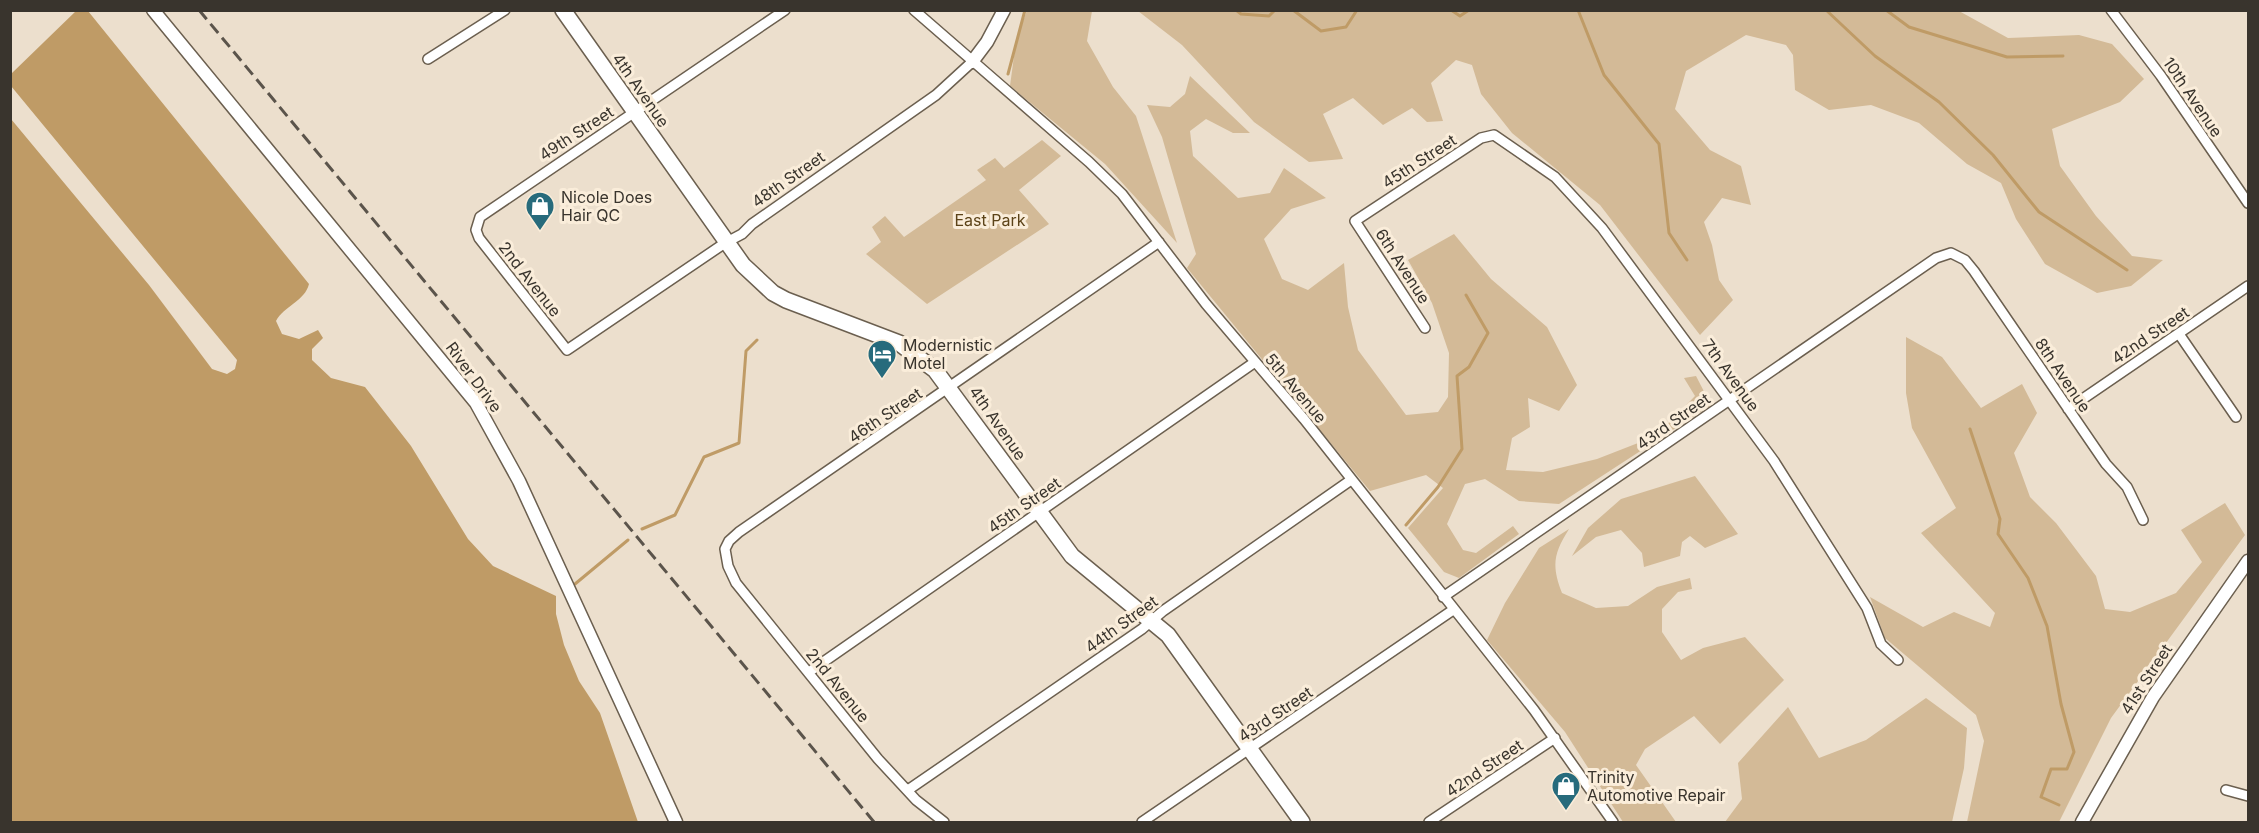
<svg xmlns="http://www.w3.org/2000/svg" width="2259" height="833" font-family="Inter,sans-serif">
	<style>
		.green { fill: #d3ba97 }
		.water { fill: #bf9b66 }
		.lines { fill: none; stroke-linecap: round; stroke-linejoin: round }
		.stream { stroke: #bf9b66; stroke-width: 3 }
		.minor-casing { stroke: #6b5f4f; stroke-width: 12 }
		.tertiary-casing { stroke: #6b5f4f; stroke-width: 15 }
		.primary-casing { stroke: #6b5f4f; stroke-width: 18 }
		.minor { stroke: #fff; stroke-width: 9 }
		.tertiary { stroke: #fff; stroke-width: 12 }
		.primary { stroke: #fff; stroke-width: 15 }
		.rail { stroke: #5b544b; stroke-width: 3; stroke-dasharray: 12 6; stroke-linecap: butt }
		.labels { text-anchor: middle; stroke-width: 6; stroke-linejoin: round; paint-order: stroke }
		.street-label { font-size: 16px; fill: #39342d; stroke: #faedda }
		.poi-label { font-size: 16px; fill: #39342d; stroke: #faedda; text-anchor: start }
		.park-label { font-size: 16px; fill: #5c4318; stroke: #faedda }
	</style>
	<rect width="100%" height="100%" fill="#ecdfcd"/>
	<path class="green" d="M1027,10l65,1 -5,30 26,46 23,29 41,127 -72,-79 -95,-78 6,-45z
		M1959,11l49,27 71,-3 33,9 32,35 -24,23 -68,27 8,37 36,50 36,40 31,4 -32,26 -34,7 -52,-29 -29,-45 -15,-36 -34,-19 -48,-41 -48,-18 -42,5 -34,-20 -2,-35 -7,-10 -40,-10 -60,36 -11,38 35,41 31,16 10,39 -29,-7 -18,24 8,23 7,35 14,20 -33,35 -100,-130 -88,-72 -31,-39 -9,-29 -16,-5 -25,23 12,38 -16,1 -15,-14 -29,17 -30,-27 -30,16 20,45 -34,3 -55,-40 -72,-77 -44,-34z
		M1190,76l60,57h-17l-27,-14 -16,12 3,25 45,42 32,-5 14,-25 42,30 -35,11 -27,30 18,40 26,11 36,-27 4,44 10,43 48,65 32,-3 10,-15 1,-44 -17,-50 -24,-43 46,-26 37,45 56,48 30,58 -18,26 -31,-13 2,29 -18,11 -6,32 37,2 54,-13 59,-23 39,-40 -11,-18 12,-2 15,29 -152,99 -40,-3 -34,-22 -20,5 -18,40 16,26 13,3 37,-27 6,8 -60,44 -15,-6 -36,-44 35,-40 -17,-13 -56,16 -183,-223 9,-14 -34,-117 -15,-32 23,2 15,-13z
		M1042,140l19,16 -42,34 30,34 -122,80 -61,-50 15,-12 -9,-15 13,-11 19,21 82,-57 -9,-10 18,-12 9,10z
		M1906,337l36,20 39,51 41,-24 15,29 -23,40 16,44 26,26 40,53 9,33 25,3 46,-19 26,-31 -21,-32 44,-27 20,32 -134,183 -52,104h-92l17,-81 -8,-26 -91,-77 -15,-41 53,30 31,-15 36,15 5,-14 -74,-80 35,-25 -44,-80 -6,-35z
		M1695,476l43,58 -33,14 -15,-12 -8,6 -2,14 -36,11 -2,-14 -21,-23 -25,7 -24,19 16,-28 33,-29z
		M1569,529c-15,24 -18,36 -7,64l34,15 32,-2 29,-19 33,-9 2,11 -14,3 -16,17v23l19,28 22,-12 42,-11 39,43 -64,64 -26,-28 -49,33 -9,16 40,57h-53l-58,-90 -78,-92 18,-37 34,-55z
		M1926,698l41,30 -3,40 -12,54h-227l17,-23 -4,-36 50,-56 31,51 47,-18z"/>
	<path class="water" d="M77,10l11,1 221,273c-4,17 -25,22 -33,37l6,13 17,5 19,-9 5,8 -11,11v11l19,18 34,9 46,59 57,93 25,27 63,30v18l8,31 15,36 21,32 38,109h-627v-703l138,166 63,84 15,5 8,-5 2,-9 -226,-274v-12z"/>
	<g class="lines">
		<path class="stream" d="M1236,10l5,4 28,2 6,-6
			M1293,10l28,21 25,-4 11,-17
			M1451,10l9,6 9,-6
			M1578,10l26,65 55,69 10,89 18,27
			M1826,10l49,46 64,46 54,53 46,57 88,58
			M1886,10l23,17 98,30 56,-1
			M1008,74l17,-64
			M1970,429l30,90 -2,15 30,44 19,48 14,78 13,48 -7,17h-16l-10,28 18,8
			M1406,525l32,-38 24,-38 -5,-73 12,-9 19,-34 -22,-38
			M642,529l33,-14 29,-58 35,-14 7,-92 11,-11
			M575,584l53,-44"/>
		<g class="minor-casing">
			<path id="minor" d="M785,10l-305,207 -4,13 3,8 88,112 158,-107 17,-9 10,-10 184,-129 36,-33
				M914,10l175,152 33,32 84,110 98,115 230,291 79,112
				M2111,10l50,66 87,127
				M428,59l77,-49
				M1425,328l-70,-107 126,-83 13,-3 61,42 47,51 172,233 93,147 14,36 17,16
				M2179,334l57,83
				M2068,409l180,-123
				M1443,597l493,-339 15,-5 14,7 9,11 132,193 21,23 16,33
				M809,672l446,-310
				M908,790l234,-161 21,-18 188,-131
				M2226,790l22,6
				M944,822l-28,-22 -38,-41 -142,-176 -8,-17 -3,-17 4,-8 10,-9 420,-290
				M1142,822l311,-212
				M1429,822l126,-84"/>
		</g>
		<g class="tertiary-casing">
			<path id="tertiary" d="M153,10l323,393 43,78 157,341
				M972,62l15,-20 17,-32
				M2082,822l71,-125 95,-136"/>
		</g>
		<g class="primary-casing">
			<path id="primary" d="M563,10l180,255 30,28 13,7 113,43 36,27 137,186 96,79 134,187"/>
		</g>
		<use href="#minor" class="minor"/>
		<use href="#tertiary" class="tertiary"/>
		<use href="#primary" class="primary"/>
		<path class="rail" d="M199,10l675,812"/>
	</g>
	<defs>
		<g id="shop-pin" transform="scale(1.5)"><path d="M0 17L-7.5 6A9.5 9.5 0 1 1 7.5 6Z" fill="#276b7c" stroke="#faedda"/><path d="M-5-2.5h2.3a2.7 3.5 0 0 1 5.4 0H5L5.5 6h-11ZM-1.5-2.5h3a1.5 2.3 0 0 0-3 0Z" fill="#fff"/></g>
		<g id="hotel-pin" transform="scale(1.5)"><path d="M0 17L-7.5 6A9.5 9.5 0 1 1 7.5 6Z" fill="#276b7c" stroke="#faedda"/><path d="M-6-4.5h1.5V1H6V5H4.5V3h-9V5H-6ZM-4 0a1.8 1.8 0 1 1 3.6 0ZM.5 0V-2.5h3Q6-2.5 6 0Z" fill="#fff"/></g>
	</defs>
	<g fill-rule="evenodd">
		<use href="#shop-pin" x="540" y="206"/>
		<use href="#hotel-pin" x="882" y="354"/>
		<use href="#shop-pin" x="1566" y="786"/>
	</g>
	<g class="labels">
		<g class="street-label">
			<text transform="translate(641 90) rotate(55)" y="6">4th Avenue</text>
			<text transform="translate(2193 97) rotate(56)" y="6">10th Avenue</text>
			<text transform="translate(576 133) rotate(-33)" y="6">49th Street</text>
			<text transform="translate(1419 161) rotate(-33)" y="6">45th Street</text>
			<text transform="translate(788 179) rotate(-35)" y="6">48th Street</text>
			<text transform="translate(1403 266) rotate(57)" y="6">6th Avenue</text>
			<text transform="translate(530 279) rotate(52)" y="6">2nd Avenue</text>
			<text transform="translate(2150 335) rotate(-34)" y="6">42nd Street</text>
			<text transform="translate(1731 375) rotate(54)" y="6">7th Avenue</text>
			<text transform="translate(2063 375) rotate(56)" y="6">8th Avenue</text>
			<text transform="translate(474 377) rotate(54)" y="6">River Drive</text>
			<text transform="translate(1296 388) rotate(50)" y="6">5th Avenue</text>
			<text transform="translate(885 415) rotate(-34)" y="6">46th Street</text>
			<text transform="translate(1673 421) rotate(-35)" y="6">43rd Street</text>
			<text transform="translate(998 423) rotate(55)" y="6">4th Avenue</text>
			<text transform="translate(1024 505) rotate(-35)" y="6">45th Street</text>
			<text transform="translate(1121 624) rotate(-36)" y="6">44th Street</text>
			<text transform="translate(2146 679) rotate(-57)" y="6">41st Street</text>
			<text transform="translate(838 685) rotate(51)" y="6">2nd Avenue</text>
			<text transform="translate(1275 714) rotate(-34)" y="6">43rd Street</text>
			<text transform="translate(1484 768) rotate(-34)" y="6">42nd Street</text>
		</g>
		<g class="poi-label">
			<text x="561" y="203">Nicole Does<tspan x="561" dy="18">Hair QC</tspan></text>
			<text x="903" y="351">Modernistic<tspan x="903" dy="18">Motel</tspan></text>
			<text x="1587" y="783">Trinity<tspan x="1587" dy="18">Automotive Repair</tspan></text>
		</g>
		<g class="park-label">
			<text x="990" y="226">East Park</text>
		</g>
	</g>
	<rect width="2259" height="833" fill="none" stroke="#39342d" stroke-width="24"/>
</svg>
